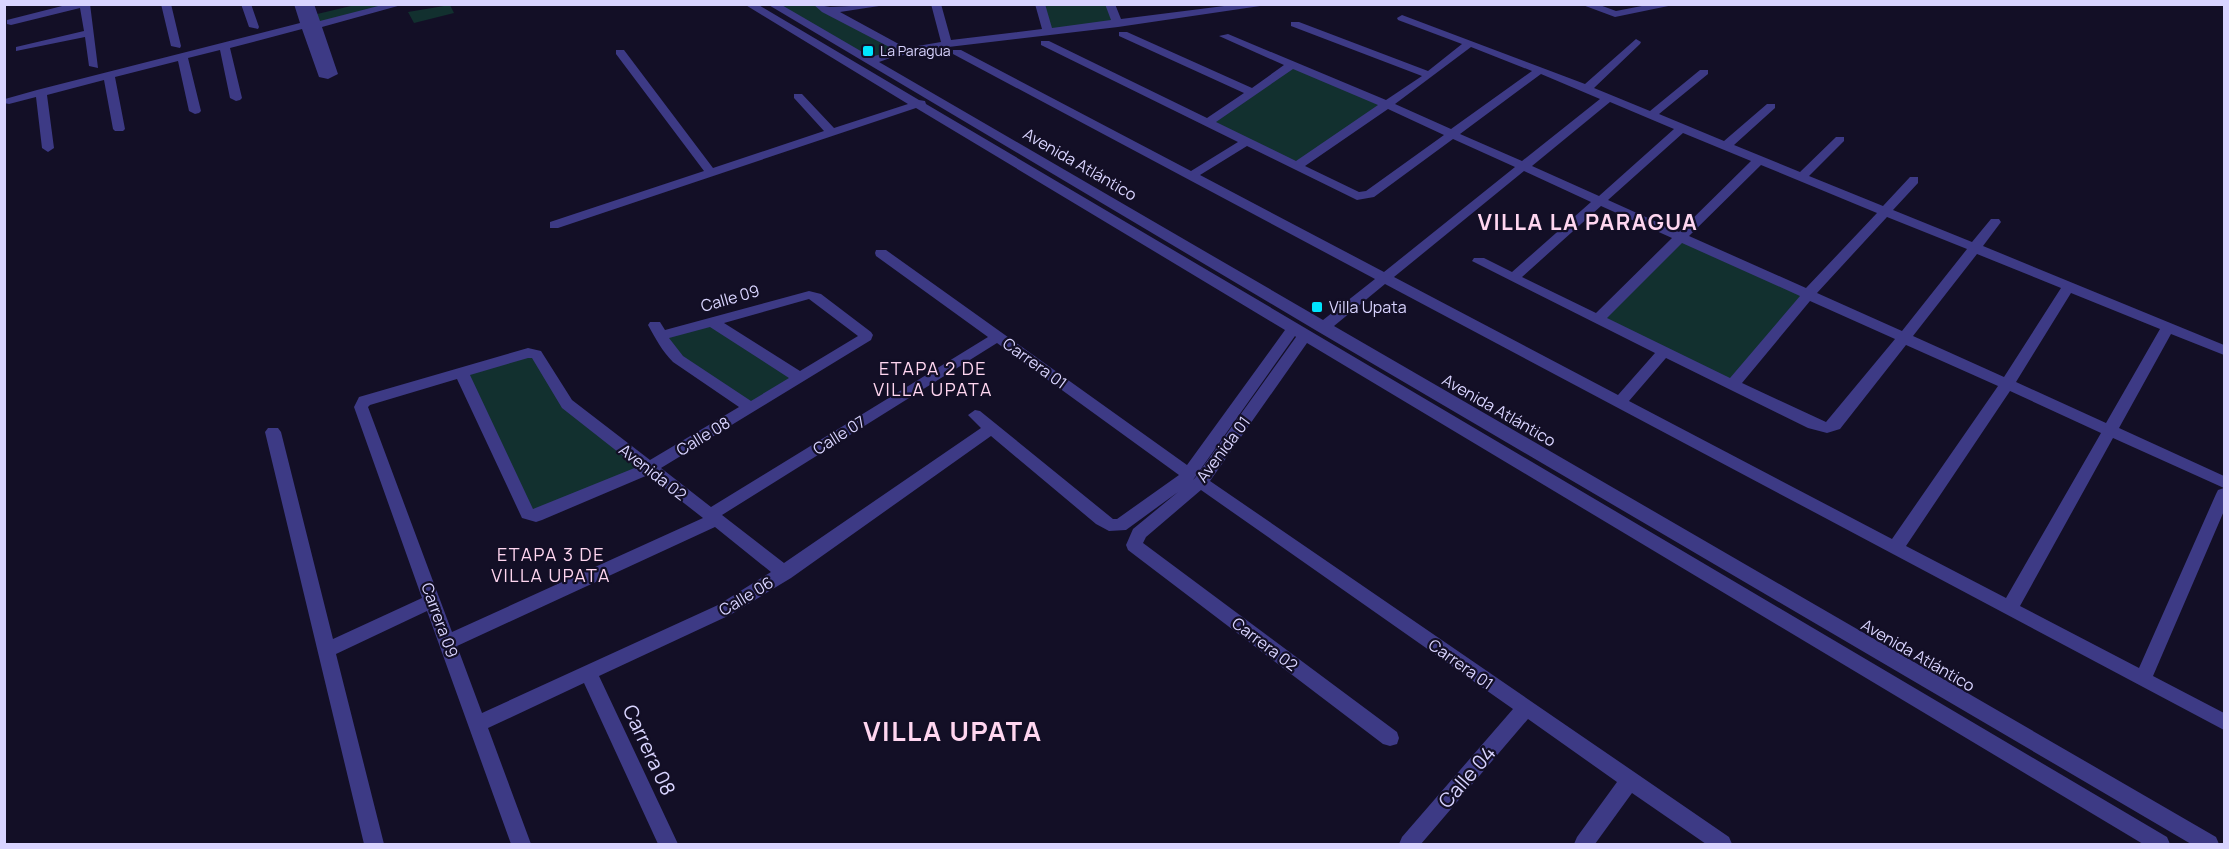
<svg xmlns="http://www.w3.org/2000/svg" width="2229" height="849" font-family="Manrope,sans-serif">
	<style>
		.green { fill: #12302f }
		.lines { fill: none; stroke-linecap: round; stroke-linejoin: round }
		.minor { fill: #3d3a85; fill-rule: evenodd }
		.poi-dot { fill: #00e5ff; stroke: #130f26; stroke-width: 2 }
		.labels { text-anchor: middle; stroke-width: 4.5; stroke-linejoin: round; paint-order: stroke }
		.far-poi-label { font-size: 14px; fill: #d9d4ff; stroke: #130f26; text-anchor: start }
		.street-label { font-size: 16px; fill: #d9d4ff; stroke: #130f26 }
		.poi-label { font-size: 16px; fill: #d9d4ff; stroke: #130f26; text-anchor: start }
		.neighbourhood-label { font-size: 18px; letter-spacing: 1.5px; fill: #ffd6f0; stroke: #130f26 }
		.near-street-label { font-size: 20px; fill: #d9d4ff; stroke: #130f26 }
		.district-label { font-size: 22px; font-weight: bold; letter-spacing: 1.5px; fill: #ffd6f0; stroke: #130f26 }
		.near-district-label { font-size: 27px; font-weight: bold; letter-spacing: 1.5px; fill: #ffd6f0; stroke: #130f26 }
	</style>
	<rect width="100%" height="100%" fill="#130f26"/>
	<path class="green" d="M355,5h45l-84,21 -3,-11z
		M450,5l4,8 -40,10 -6,-11z
		M772,5h46l86,46 -35,11z
		M1040,5h70l8,19 -70,9z
		M1292,65l95,40 -92,62 -89,-43z
		M1679,237l129,58 -76,90 -135,-65z
		M712,322l88,56 -49,30 -62,-40 -28,-32z
		M532,353l23,33 94,82 -113,48 -75,-144z"/>
	<g class="lines">
		<path class="minor" d="M70,4h20l8,64 -9,-2 -4,-29 -69,14v-4l68,-16 -4,-23 -69,17 -4,-1v-4z
			M161,4h10l10,42 -1,2 -9,-2z
			M241,4h10l8,23 -1,2 -9,-2z
			M294,4h20l6,17 66,-17h19l-83,23 16,47 -10,5 -9,-2 -17,-48 -72,19 12,50 -2,2 -4,1 -6,-3 -10,-48 -32,8 13,53 -2,2 -4,1 -6,-3 -11,-50 -63,16 10,52 -2,2h-8l-2,-2 -9,-49 -57,15 7,53 -6,4 -6,-4 -6,-51 -27,7 -5,-1 1,-4 32,-9 263,-67z
			M744,4h13l162,96 6,1 1,3 1241,733 3,7h-27l-836,-501 -97,138 519,356 3,7h-26l-74,-51 -37,51h-21l3,-7 40,-55 -89,-63 -107,125h-22l3,-7 111,-128 -312,-219 -55,47 -3,6 254,189 2,6 -2,6 -7,2 -7,-2 -255,-194 -2,-5 7,-16 45,-37 -52,38 -17,1 -13,-7 -105,-88 -200,142 -61,37 -131,61 79,168h-20l-74,-161 -96,45 43,116h-20l-84,-233 -91,43 48,190h-20l-99,-412 3,-4h10l3,4 52,207 89,-41 -68,-191 5,-10 169,-49 13,3 31,49 78,60 89,-53 -66,-45c-11,-11 -17,-23 -25,-37l2,-3h10l5,8 144,-39 12,3 50,38 2,3 -2,5 -210,128 50,39 277,-170 -112,-81 -1,-3 1,-3h10l301,215 98,-135 -369,-222 -358,120h-8v-6l154,-51 -88,-117v-4h8l89,118 111,-37 -30,-33v-4h8l32,34 74,-24zM809,299l49,37 -58,35 -76,-48zM710,327l79,51 -38,23 -68,-45 -14,-18zM1295,336l1,1 -101,141 -2,2zM997,343l182,132 -62,44h-4l-133,-108 -5,-1 -7,5 13,13 -197,135 -62,-48zM528,358h4l30,50 75,59 -104,42 -63,-134zM457,379l65,139 14,4 6,-2 106,-45 55,43 -251,114 -84,-225 2,-2zM715,527l56,45 -53,33 -236,108 -25,-67z
			M767,4h13l91,53 24,-7 -73,-38 -9,-8 17,3 62,-3 -52,8 66,36 35,-6 -10,-38h10l10,36 91,-11 -7,-25h10l7,24 59,-8 -6,-16h10l6,15 119,-15h33l-155,23 -178,21 -47,9 -14,5 444,258 52,-41 -422,-225v-4h8l230,121 47,-29 -197,-97v-4h8l158,77 37,-25 -125,-57v-4h8l125,56 32,-23 -65,-29 9,-2 158,66 36,-24 -131,-50v-4h8l129,49 34,-27 -64,-24 -1,-2 5,-3 183,69 51,-45 5,3 -1,2 -46,44 56,23 50,-41h8v4l-49,40 65,27 43,-37h8v4l-41,37 66,27 36,-35h8v4l-35,35 74,30 27,-29h8v6l-25,27 79,32 19,-23h8l2,3 -18,24 241,99v10l-53,-21 -52,94 105,48v12l-111,-50 -93,168 119,62 77,-174 2,-4 6,-2v23l-71,165 71,37v17l-839,-446 -51,42 882,511 3,7h-28l-874,-513zM1471,47l61,24 -81,58 -56,-25zM1293,69l85,36 -82,56 -80,-39zM1541,74l59,25 -78,62 -62,-27zM1610,102l64,27 -75,67 -67,-30zM1388,109l56,26 -78,56 -7,1 -54,-26zM1683,133l68,28 -72,71 -71,-32zM1453,139l62,28 -131,105 -184,-97 47,-29 110,54 17,-3zM1761,165l116,48 -71,75 -117,-52zM1524,171l67,31 -79,70 -28,-14h-10l-2,3 183,92 -37,42 -224,-118zM1601,206l71,32 -76,75 -74,-36zM1887,217l80,32 -65,82 -85,-38zM1682,243l118,53 -70,82 -123,-60zM1977,254l84,34 -57,89 -91,-41zM2071,293l89,36 -54,94 -90,-41zM1810,301l85,38 -69,83 -84,-39zM1906,345l92,41 -106,153 -263,-138 37,-43 142,70 19,5 13,-4zM2010,391l91,42 -95,165 -100,-52z
			M1580,4h17l19,7 36,-7h26l-63,13z"/>
	</g>
	<g class="poi-dot">
		<rect x="862" y="45" width="12" height="12" rx="3"/>
		<rect x="1311" y="301" width="12" height="12" rx="3"/>
	</g>
	<g class="labels">
		<g class="far-poi-label">
			<text x="880" y="56">La Paragua</text>
		</g>
		<g class="street-label">
			<text transform="translate(1080 164) rotate(30)" y="6">Avenida Atlántico</text>
			<text transform="translate(730 298) rotate(-16)" y="6">Calle 09</text>
			<text transform="translate(1035 363) rotate(36)" y="6">Carrera 01</text>
			<text transform="translate(1499 410) rotate(30)" y="6">Avenida Atlántico</text>
			<text transform="translate(839 435) rotate(-32)" y="6">Calle 07</text>
			<text transform="translate(703 436) rotate(-31)" y="6">Calle 08</text>
			<text transform="translate(1223 449) rotate(-53)" y="6">Avenida 01</text>
			<text transform="translate(653 472) rotate(38)" y="6">Avenida 02</text>
			<text transform="translate(746 596) rotate(-31)" y="6">Calle 06</text>
			<text transform="translate(440 620) rotate(70)" y="6">Carrera 09</text>
			<text transform="translate(1265 644) rotate(37)" y="6">Carrera 02</text>
			<text transform="translate(1918 655) rotate(30)" y="6">Avenida Atlántico</text>
			<text transform="translate(1461 664) rotate(35)" y="6">Carrera 01</text>
		</g>
		<g class="poi-label">
			<text x="1329" y="313">Villa Upata</text>
		</g>
		<g class="neighbourhood-label">
			<text x="933" y="375">ETAPA 2 DE<tspan x="933" dy="21">VILLA UPATA</tspan></text>
			<text x="551" y="561">ETAPA 3 DE<tspan x="551" dy="21">VILLA UPATA</tspan></text>
		</g>
		<g class="near-street-label">
			<text transform="translate(649 750) rotate(65)" y="7">Carrera 08</text>
			<text transform="translate(1467 777) rotate(-49)" y="7">Calle 04</text>
		</g>
		<g class="district-label">
			<text x="1588" y="230">VILLA LA PARAGUA</text>
		</g>
		<g class="near-district-label">
			<text x="953" y="741">VILLA UPATA</text>
		</g>
	</g>
	<rect width="2229" height="849" fill="none" stroke="#d9d4ff" stroke-width="12"/>
</svg>
